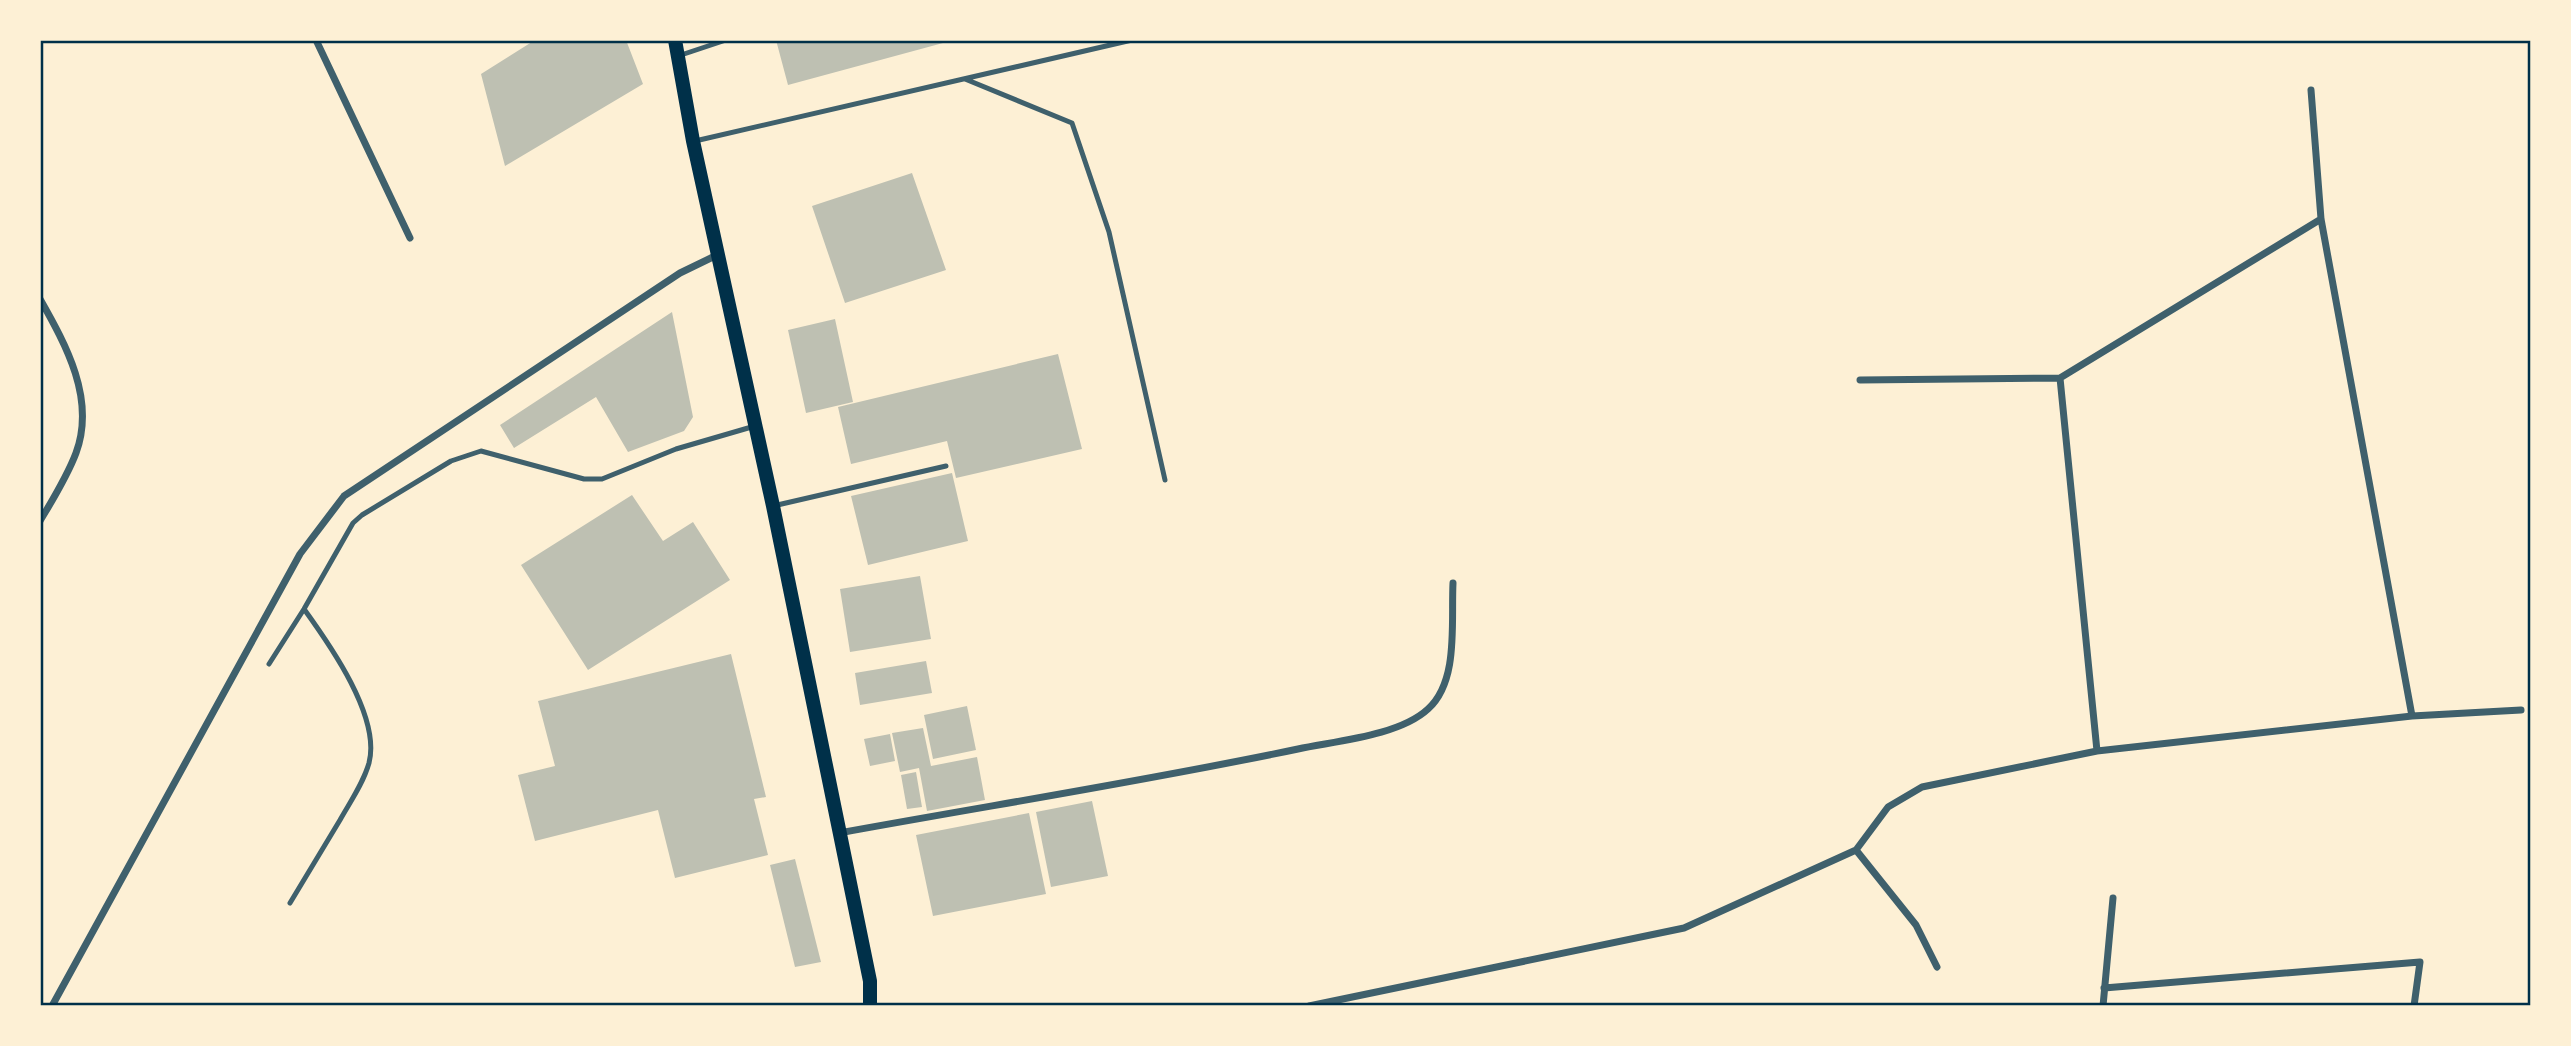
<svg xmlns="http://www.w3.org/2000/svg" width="2571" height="1046" font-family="'Varela Round',sans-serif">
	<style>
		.building { fill: #bec0b2 }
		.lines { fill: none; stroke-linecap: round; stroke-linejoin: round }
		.service { stroke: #3f606c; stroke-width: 5 }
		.minor { stroke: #3f606c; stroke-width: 7 }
		.secondary { stroke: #003049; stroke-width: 14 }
		.neatline { fill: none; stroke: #003049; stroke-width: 2.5 }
	</style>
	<rect width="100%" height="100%" fill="#fdf0d5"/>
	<path class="building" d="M535,40h91l17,44 -138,82 -24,-92z
		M776,40h166l1,3 -155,42z
		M912,173l34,97 -101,33 -33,-97z
		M672,312l21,105 -9,14 -56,21 -32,-55 -82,51 -14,-23z
		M835,319l18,83 -47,11 -18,-83z
		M1058,354l24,95 -126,29 -9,-37 -96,23 -13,-57z
		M952,473l16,68 -100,24 -17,-69z
		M632,495l31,46 30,-19 37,58 -142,90 -67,-105z
		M920,576l11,63 -81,13 -10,-63z
		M731,654l35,143 -12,2 14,56 -93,23 -17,-68 -123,31 -17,-66 37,-9 -17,-65z
		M926,661l6,32 -72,12 -5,-32z
		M967,706l9,44 -43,9 -9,-44z
		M923,728l8,38 46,-9 8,43 -58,11 -8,-43 -19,4 -8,-39z
		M890,734l5,27 -25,5 -6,-27z
		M916,772l6,35 -15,2 -6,-34z
		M1092,801l16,75 -57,11 -15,-75z
		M1029,813l17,81 -113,22 -17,-81z
		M795,859l26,103 -26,5 -25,-102z"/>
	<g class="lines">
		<path class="service" d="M678,56l48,-16
			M965,79l107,44 37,109 56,248
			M695,141l437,-101
			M773,506l173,-40
			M269,664l35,-55 49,-86 9,-8 89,-54 30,-10 103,28h18l74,-30 79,-23
			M290,903c17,-28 33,-55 50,-83 10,-18 23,-36 29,-57 12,-46 -39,-118 -65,-154"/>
		<path class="minor" d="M316,40l94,198
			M2311,90l10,129 91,497
			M40,299c26,46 56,100 36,154 -9,24 -23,46 -36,68
			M2060,378l37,373
			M1860,380l200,-2 261,-159
			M839,833c153,-28 307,-52 459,-84 37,-8 101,-13 130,-40 31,-28 23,-86 25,-126
			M1856,850l60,75 21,42
			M2104,988l316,-26 -6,44
			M52,1006l248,-452 44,-58 336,-223 37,-18
			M1309,1006l375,-78 172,-78 32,-43 34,-20 175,-36 315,-35 109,-6
			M2103,1006l10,-108"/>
		<path class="secondary" d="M675,40l18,101 80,365 97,475v25"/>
	</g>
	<rect width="2571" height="1046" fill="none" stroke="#fdf0d5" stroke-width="84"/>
	<rect x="42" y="42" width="2487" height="962" class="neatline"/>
</svg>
